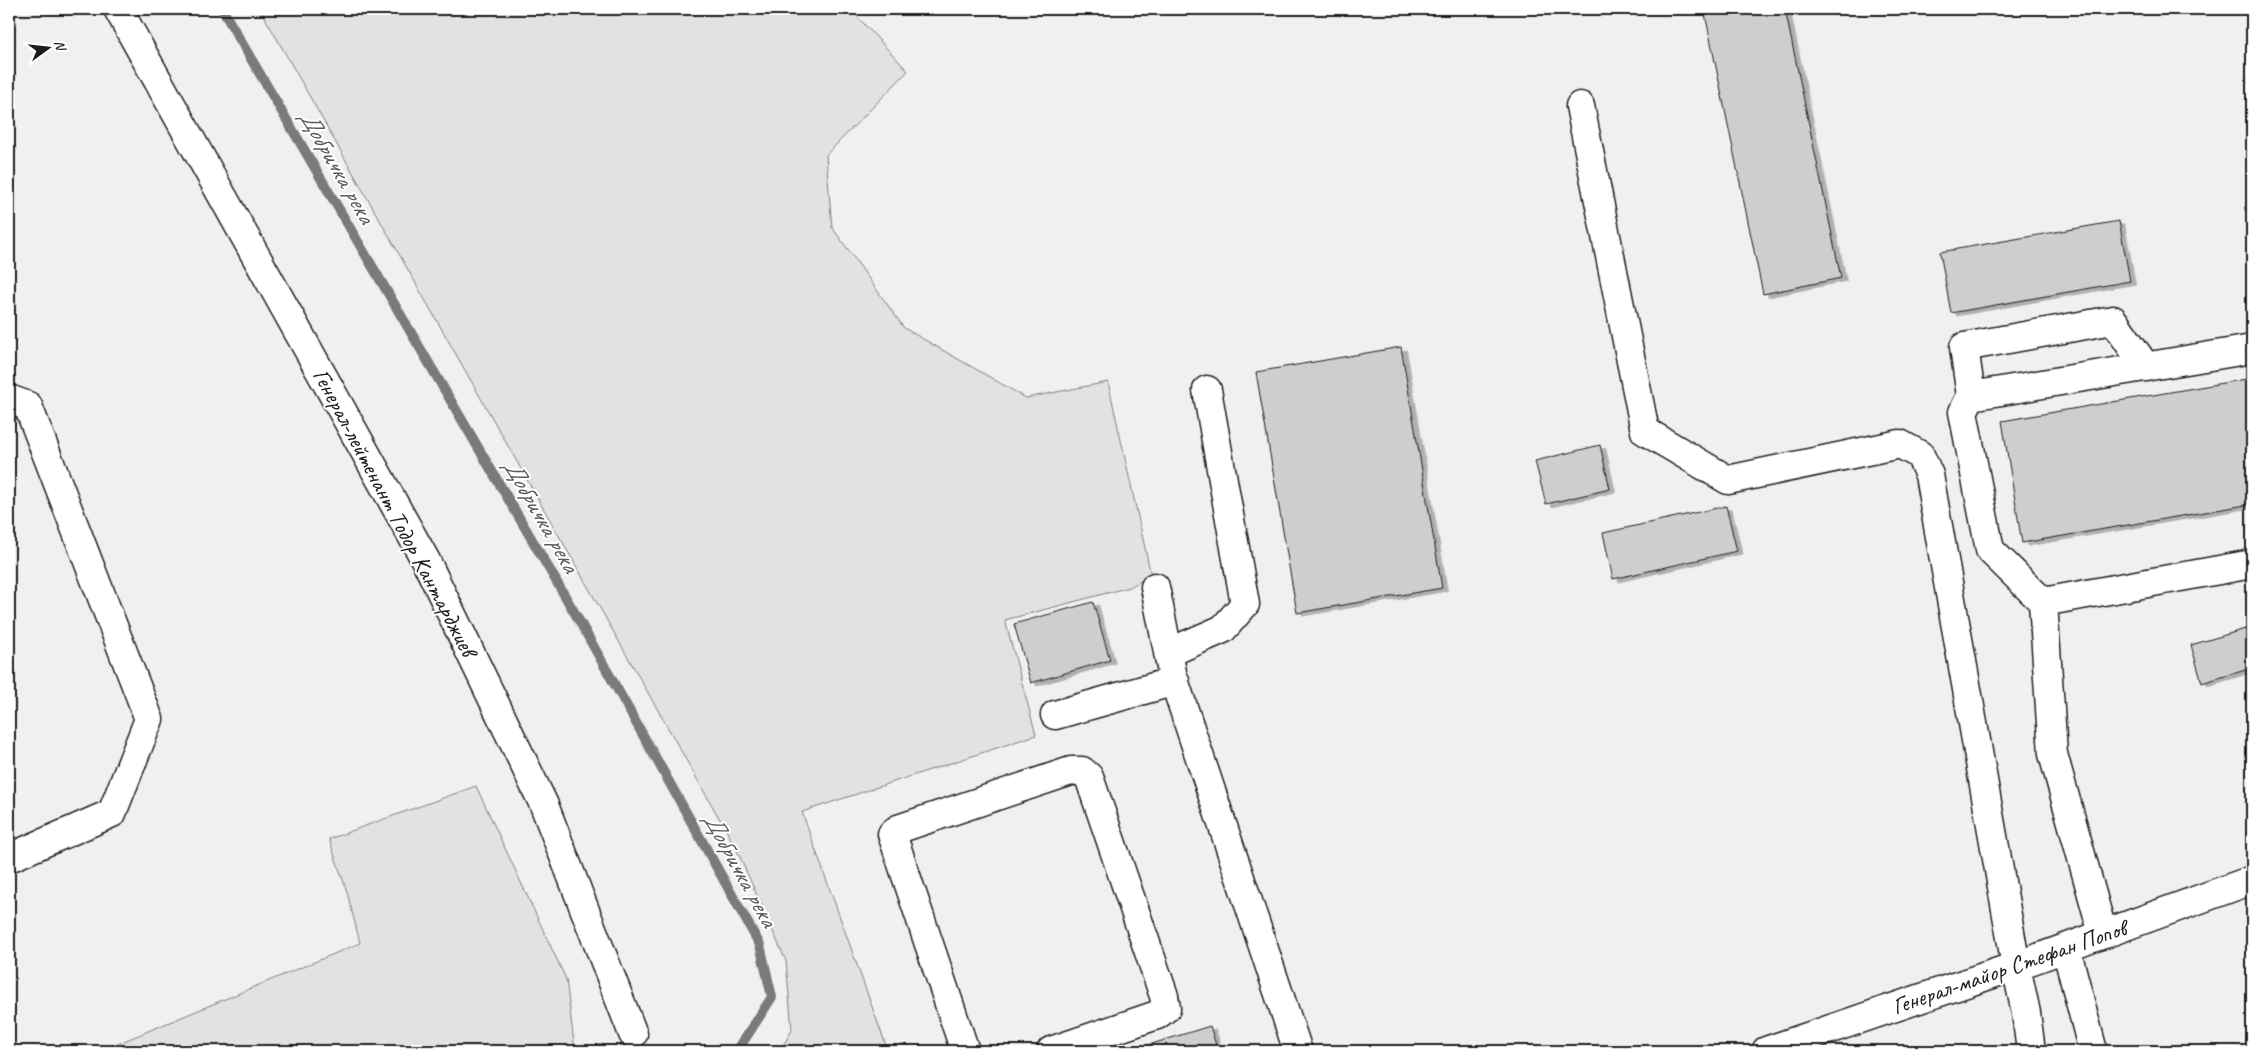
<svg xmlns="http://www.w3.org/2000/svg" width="2261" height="1060" font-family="Caveat,sans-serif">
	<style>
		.built { fill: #f0f0f0 }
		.green { fill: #e2e2e2; stroke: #7f7f7f }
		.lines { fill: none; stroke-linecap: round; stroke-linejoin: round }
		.stream { stroke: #7a7a7a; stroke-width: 10 }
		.building { fill: #cecece; stroke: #1c1c1c; filter: url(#shadow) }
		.minor-casing { stroke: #1c1c1c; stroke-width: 31 }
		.minor { stroke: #fff; stroke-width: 28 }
		.labels { text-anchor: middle; stroke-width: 4; stroke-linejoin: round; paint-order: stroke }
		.street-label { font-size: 24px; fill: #1c1c1c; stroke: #fff }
		.water-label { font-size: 25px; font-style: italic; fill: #5a5a5a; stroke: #fff }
	</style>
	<defs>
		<filter id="shadow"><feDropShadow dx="5.5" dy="3" stdDeviation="0" flood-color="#0004"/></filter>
	</defs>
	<rect width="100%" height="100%" fill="#fff"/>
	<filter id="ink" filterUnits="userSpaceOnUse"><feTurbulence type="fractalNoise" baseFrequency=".02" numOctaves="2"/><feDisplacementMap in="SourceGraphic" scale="10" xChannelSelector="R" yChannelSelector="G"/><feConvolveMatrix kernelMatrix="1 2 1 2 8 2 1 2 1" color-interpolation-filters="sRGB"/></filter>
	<g filter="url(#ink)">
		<path class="built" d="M9,9h2243v1042h-2243z"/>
		<path class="green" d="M260,9h590l58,62 -82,84 6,72 72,101 122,70 82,-16 43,193 -21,12 -125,33 31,115 -234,77 86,239h-108l12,-21 -6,-69 -51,-115z
			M476,786l90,193 9,72h-475l260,-108 -13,-51 -18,-53z"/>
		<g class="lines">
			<path class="stream" d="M222,9l354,606 184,330 12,52 -35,54"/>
		</g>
		<path class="building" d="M1704,9h81l56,269 -78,16z
			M2119,221l11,60 -179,32 -11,-61z
			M1401,347l41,241 -145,25 -41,-241z
			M2252,378v126l-230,39 -20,-122z
			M1600,445l10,44 -64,15 -11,-43z
			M1726,506l11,45 -124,28 -10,-46z
			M1093,602l17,58 -79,23 -17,-59z
			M2252,627v41l-50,15 -11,-38z
			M1210,1026l8,25h-89z"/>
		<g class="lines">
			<g class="minor-casing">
				<path id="minor" d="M118,9l308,552 118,244 89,229
					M1580,106l65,325 83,49 172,-36 20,11 9,20 87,491 10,47 5,38
					M1971,396l-7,-49 149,-27 33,47
					M9,399l19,7 121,313 -37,94 -103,45
					M1155,587l18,90 125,374
					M2043,602l-53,-52 -27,-138 8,-16 281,-47
					M1168,653l55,-24 22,-25 -38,-214
					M1055,715l120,-34
					M2103,934l-50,-180 -10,-152 209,-38
					M2066,948l27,103
					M965,1051l-73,-217 6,-5 173,-58h11l7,6 75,219 2,12 -9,7 -106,36
					M1766,1051l250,-85 236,-86"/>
			</g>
			<use href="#minor" class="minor"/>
		</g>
	</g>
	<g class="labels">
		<g class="street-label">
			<text transform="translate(395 512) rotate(62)" y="8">Генерал-лейтенант Тодор Кантарджиев</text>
			<text transform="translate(2009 967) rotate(-19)" y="8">Генерал-майор Стефан Попов</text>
		</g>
		<g class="water-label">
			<text transform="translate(338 166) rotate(60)" y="9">Добричка река</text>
			<text transform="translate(542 515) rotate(60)" y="9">Добричка река</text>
			<text transform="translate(741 869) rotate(61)" y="9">Добричка река</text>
		</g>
	</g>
	<rect width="2261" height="1060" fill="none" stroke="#fff" stroke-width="30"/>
	<rect x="15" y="15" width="2231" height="1030" fill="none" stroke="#1c1c1c" stroke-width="2" filter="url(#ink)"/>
	<g transform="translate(48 48) rotate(75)" stroke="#ffffff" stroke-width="4" paint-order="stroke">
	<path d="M0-4L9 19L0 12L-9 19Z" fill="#1c1c1c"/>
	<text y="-8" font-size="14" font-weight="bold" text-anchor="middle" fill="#1c1c1c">N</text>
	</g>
</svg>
